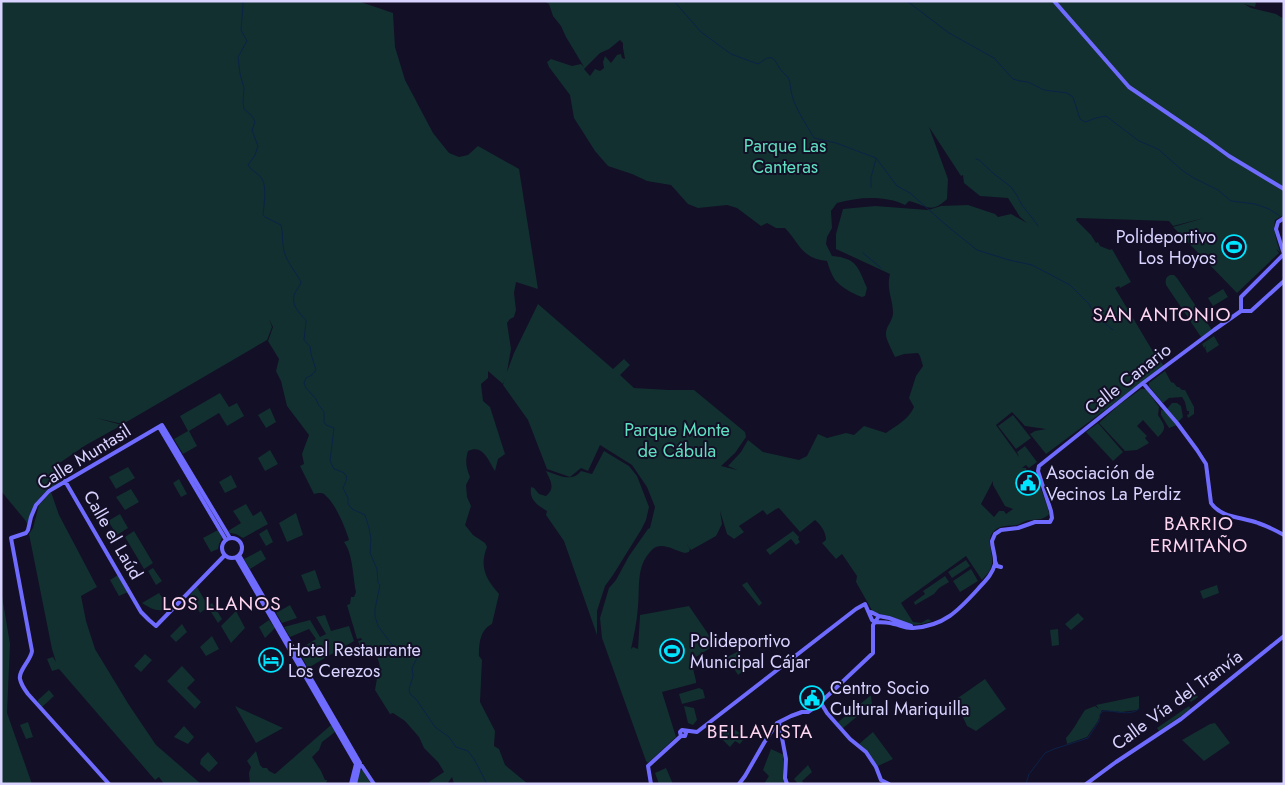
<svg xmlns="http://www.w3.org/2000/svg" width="1285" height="785" font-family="Jost,sans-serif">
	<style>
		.green { fill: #12302f; fill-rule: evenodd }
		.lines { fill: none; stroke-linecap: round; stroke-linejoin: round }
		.stream { stroke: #0c2248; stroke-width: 1 }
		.secondary { stroke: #6f6bff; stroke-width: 4 }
		.labels { text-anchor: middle; stroke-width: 4; stroke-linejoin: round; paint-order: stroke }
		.park-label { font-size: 18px; fill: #5fe0c0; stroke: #130f26 }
		.poi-label { font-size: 18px; fill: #d9d4ff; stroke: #130f26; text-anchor: start }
		.street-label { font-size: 18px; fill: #d9d4ff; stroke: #130f26 }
		.neighbourhood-label { font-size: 19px; letter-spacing: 1px; fill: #ffd6f0; stroke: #130f26 }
	</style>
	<rect width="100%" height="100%" fill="#130f26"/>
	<path class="green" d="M1,1h340l1,1 16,-1 35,12 2,34 10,33 28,53 16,20 10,4 9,-2 10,-9 41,23 19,120 -22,-7 -2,11 2,17 -2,7 -4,2 -3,4 4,26 -4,23 7,-19 24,-49 75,65 11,-10 6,6 -10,10 14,13 35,2h25l51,42 1,5 -11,16 -14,13 16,4 -9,-4 13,-14 7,-12 15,12 36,8 8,-4 11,-22 9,4 19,-5 8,2 10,-9 22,7c11,-8 23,-14 28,-26l-5,-9 7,-22 7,-10 -3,-10 -2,-3 -14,1 -9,3c-2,-5 -9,-17 -9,-22 -1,-8 7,-14 7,-22 0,-15 -7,-23 -3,-39l-54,-25v-15l7,-25 32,-3 53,4 13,-4 27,-1 27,9 3,3 13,-3 16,9 -7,-6 -12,-19 -28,-2 -16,-13 -1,-8 -2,1 -32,-49 19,52 -1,20c-16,15 -19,7 -38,2l-4,4c-20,-10 -47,-8 -68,-2l-6,8 1,17 -5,9 -1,7 6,12c25,2 26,11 35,32l-2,8 -3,1c-9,-3 -21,-10 -27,-17 -4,-6 -6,-13 -8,-19 -26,-3 -27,-17 -42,-33h-9l-9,-5 -6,3 -24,-18 -10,-3 -29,3 -10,-4 -17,-19 -24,-4 -15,-7 -24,-8 -13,-15 -21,-33 -4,-23 -21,-28 -2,-5 4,-3 21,7 9,-2 3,3 -18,-30 -5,-11 -8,-10 -4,-12 -5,-3h710l2,2 -1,4 -11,-3 7,4 25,6 8,5v167l-2,1 2,1v27l-9,5c-2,12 2,21 5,32l-4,-3 3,4 -42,40 -64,-66 31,-9 -31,8 -4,-5 -92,-3 -1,2 15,15 5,8 2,-1 2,4 10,4 2,-1 19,33 -11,6 -1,-2 -4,2 43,72 2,1 4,5 -118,88 -16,-20 5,-3 11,-2 -21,-3 -13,-14 -16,13 23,32 -2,-5 8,-6 12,16 -8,6 -3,-3 -4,3h4l1,5 -6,2 1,4 3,-1 3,9 11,-4 9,26 1,5c-5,6 -11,5 -18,6 -5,0 -9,3 -14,5 -8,1 -16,0 -22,5 -12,11 1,25 -4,37 -1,5 -6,9 -9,13l-16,-24 -65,47 12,19 8,1 7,-4 4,2 -10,3 -11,1 -19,-8 -19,-5 -17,-30 1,-6 -15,-22 -6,5 -14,-16 4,-3c0,-8 -5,-15 -11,-20l-15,12 -21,-24 -3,1 -9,6 -4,-5 -24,16 5,6 -10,7 -7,-5 -7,-23 2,13 -6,12 -25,14 -6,-8 5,7 -1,3 -4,1c-9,-2 -20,-10 -29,-6 -3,1 -4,3 -6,5 -14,15 -10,36 -12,55 -1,14 -4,28 -7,42l2,-2 5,2 2,-34 49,-9 26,38v1l-24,15 5,21v2l-34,9 14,45 -28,26 -2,-2 -44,-123 -2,-20 9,-30 7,-8 13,-24 19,-27 2,-1 5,-21 -8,-20 -15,-22 -32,-20 -12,26 -7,-3 -11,9 -23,-8 -19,-49 -25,-35 2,-7 -2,6 -15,-13v7l-7,6 2,17 7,6 15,47 -7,5 -3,12c-7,-11 -12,-27 -27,-20 -3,10 -2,16 2,26l-4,8 1,12 4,9 -6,19 8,10 12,8 2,4c-8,20 -1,32 12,47l-7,30c-12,6 -13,19 -13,32l3,4 -2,42 15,29 -1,15 5,3 6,16 23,19h-74l-2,-7 -5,7h-16l-2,-2 15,-10 -6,-10 -14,-14 -5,-11 -14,-16 -12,-8 -3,1 -15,-24 4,-23h1c-2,-11 -5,-13 -12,-18l-6,3 -4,-11 4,-1 -1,-2 -4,1 -10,-34 3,-1 1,-7h3l2,-5c-3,-14 -3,-38 -12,-50l5,-2c-3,-11 -14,-37 -23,-44 -3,-4 -7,-3 -12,-2l-14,-28 4,-2 -2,-10 7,-19 -22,-29 -6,-25 -5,-10 3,-12 -11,-18 5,-14 -4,-8 3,8 -5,13 -144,84 -27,-6 26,7 -36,20 -34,23 8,15c-20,10 -28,21 -32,42l-3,-5 -24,-29zM620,40l3,3v5l2,11 -3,-1 -1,-4 -4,1 -6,8 -6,-7 -2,6 1,6 -4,3 -5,-2 -5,7 -6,-7 16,-16 9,-4zM993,481v4l12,21 8,3 -7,5 -2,-3h-5l-5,6 -13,-13z
		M1170,275h4l3,3 35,52 -11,7 -35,-52c-1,-6 0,-8 4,-10z
		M1223,289l5,8 -15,9 -5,-8z
		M1214,336l5,9 -12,8 -2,-5 1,-1v-1l-2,2 -2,-4z
		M1165,371l6,11 3,1 3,4h2l3,3h3l9,17v7l-6,4 -1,-3 2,-1v-3h-2l-2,-9 -3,-5 -13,1 -6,5 -14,-17v-3z
		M1141,389h5l13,18 -1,8c6,10 10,13 0,22l-15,-17 -6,6 10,10 -2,2 4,5 -12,7 -12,1 -26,-28 20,-18z
		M220,393l9,14 8,-4 7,13 -17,10 -8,-13 -30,18 8,15 -14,8 -9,-15 14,-8 -8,-15z
		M1172,403h5l4,3 2,11 -5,5 -11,-13z
		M270,408l6,14 -10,6 -8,-13z
		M1161,410l5,1 11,14 -8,3 -8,-13z
		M1013,415l18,23 -15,11 -18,-23z
		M1098,423l25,29 -10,9 -27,-29z
		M270,450l8,14 -13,7 -7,-13z
		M604,451l25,15 8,10 12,31 -3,13 -5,10 -28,45 -8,11 -8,25v24l-33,-94 -18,-26 1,-4c-10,-6 -18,-11 -16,-24l3,1 5,6 7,2c10,-8 4,-16 0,-25 12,4 26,12 35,0l11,3z
		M128,467l7,11 -19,11 -7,-12z
		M231,475l6,12 -12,6 -6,-11z
		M179,479l8,15 -6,3 -8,-14z
		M131,489l8,13 -14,8 -9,-13z
		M51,492l8,23 38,72 -16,9 5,25 9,28 34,56 27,40 45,39h-37l-5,-7 -4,3 -96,-111 -7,2 -5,-12 6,-2 3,5 -4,-13 -23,-115 4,-6 6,-23z
		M246,504l7,12 8,-5 7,13 -25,14 -7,-4 -6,-1 -2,-2 13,-8 -8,-12z
		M296,513l7,22 -16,7 -8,-19z
		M120,514l8,14 -11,7 -9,-14z
		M267,529l6,13 -7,4 -7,-12z
		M218,530l4,8 -3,6 -1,5 -7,3 -8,-14z
		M134,531l19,32 -9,6 -19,-32z
		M793,531l6,6 -1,2 2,3 -4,3 -5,-6 -21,16 -4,-5z
		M261,550l5,9 -16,10 -6,-10z
		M966,560l4,6 -18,12 -4,-6z
		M153,568l9,13 -6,4 -8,-14z
		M971,569l7,12 -18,11 -7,-11z
		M315,570l6,18 -13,4 -7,-17z
		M118,575l10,17 -9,4 -9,-16z
		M945,576l4,6 -10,6 -5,6 -19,11 -1,-3 11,-8 -2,-3z
		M747,582l15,21 -3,3 -17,-21z
		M1217,585l2,8 -16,6 -3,-8z
		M197,587l11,19 4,-3 10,16 -4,4 -10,-16 -8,6 -10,-18z
		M1,590l9,54 -3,69 25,71h-31z
		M159,593l10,15c-10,5 -18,1 -27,-5z
		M290,605l7,13 -15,5 -6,-10z
		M236,611l9,17 -14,15 -10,-17z
		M1078,613l6,6 -13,11 -6,-6z
		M325,615l6,16 18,-5 5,15 -46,27 -10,-18 18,-11 -7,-10 -19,8 -6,-10 26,-7 10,17 6,-3 -10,-17z
		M269,620l6,8 -10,10 -6,-11z
		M182,624l5,8 -11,10 -6,-6z
		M1058,629l1,16 -7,1 -2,-16z
		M212,636l7,13 -13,7 -6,-9z
		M739,651l3,7 7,8 -11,9 -11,-18z
		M145,654l7,6 -11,12 -7,-6z
		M182,666l13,14 -8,8 14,14 -6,7 -28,-28z
		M985,679l21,30 -30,22 -9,-5 -12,-26z
		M1192,686l6,11 -7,5 -4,-4 -6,4 -4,-5z
		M699,688l4,2 2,8 -23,6 -3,-10z
		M49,690l5,6 -12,11 -4,-5v-2z
		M870,696h1l1,8 -30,25 -5,-6z
		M1139,696v12l-2,2 -16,2 -19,-2 -2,4 -2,7 -11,16 -20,7 -1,-6c9,-10 12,-18 19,-28l10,-4 4,3 -3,-4z
		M235,706l48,22 -27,15z
		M684,706l10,2 3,12 -4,5 -5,-2z
		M1189,706l2,3 -32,22 -2,-3z
		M28,722l5,15 -7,2 -6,-14z
		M1215,723l15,20 -26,18 -22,-21 28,-16z
		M331,725l4,7 -13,10 -3,8 -7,7 9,14 4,9h2l-1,4h-76l-1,-11 2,-6 -4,-6 9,-10 4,14 3,3h4l2,3 6,3z
		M730,725l2,3 10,6 -1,1 2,1 -2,3 2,1 -3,4 -5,-3 -5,6 -12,-12z
		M184,726l10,11 -6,7 -14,-7z
		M873,732l20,27 -15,7c-6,-7 -10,-16 -19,-22z
		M771,749l13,6 -1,14 2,15h-21l5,-8 -6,-6z
		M208,752l10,11 -9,9 -9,-8 1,-5z
		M808,765l4,7 -10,9 2,3h-6l-4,-5z
		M666,768l7,16h-14l-4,-11z
		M361,770l2,1 8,13h-15l3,-12z"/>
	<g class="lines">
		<path class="stream" d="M242,1l1,4 -2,25 6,11 -9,16 2,17 4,14 -1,14 1,7 8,7 3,6 -3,8 6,16 -3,9 -7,10c3,6 11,8 14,14 5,8 2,26 1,36l2,2 16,8c2,7 1,13 2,20 1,15 12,25 18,37 -1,5 -4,6 -6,11 -5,11 4,20 11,27 0,4 -2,19 -2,20 1,2 5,5 6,6l1,8 5,16 -4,5 -6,3 -2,5 2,5 10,11 2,5 6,8v10l2,3 8,3 -4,33 4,8c12,4 16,5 9,19l5,10v6l4,5 13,6 4,13 2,11 -1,14 7,16 1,14 2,2 -5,24v7l3,10 15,20 3,2 20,6 1,4 -5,10 1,8 -4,13 1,5 6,5 19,28 14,10 7,10 12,4 6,8 13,25
			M674,1l27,31 30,22 27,10c4,-2 9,-8 14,-6 4,2 6,9 9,12 2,3 4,4 6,6 4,5 3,13 5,19 4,15 14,29 22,43l22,5 40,15 21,28 13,7 36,32 31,25 32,10 23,5 38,20 19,19 7,12 17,14
			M907,1l42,32 45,25 19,21 7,2 8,1 16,8 23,3 6,4 7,22 5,3 11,-4 10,-2 33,25 19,8 25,22 11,7 24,12 13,11 24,3 14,5 11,7
			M976,159l3,1 14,13 18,14 7,10
			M871,187v-10l5,-18
			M1018,198c5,11 14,18 20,28
			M863,253l18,15
			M1030,773l15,-20 9,-4 34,-11 11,-17 1,-7 3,-3c12,-1 26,6 36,-2
			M1026,784l3,-10"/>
		<path class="secondary" d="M1054,1l75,86 78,53 22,16 55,33
			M1284,218l-6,4 -2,7 8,25
			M1241,311v-14l43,-43
			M1143,383l34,40 20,27 9,14 5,39c10,15 31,14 47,20 9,3 17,7 26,12
			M159,427l67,113
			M65,481l76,131 8,8 7,6 69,-71
			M222 548a10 10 0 1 1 20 0a10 10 0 1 1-20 0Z
			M239,555l121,208 -5,21
			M236,557l120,207 -5,20
			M995,561l2,5 4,1
			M871,612l8,4 10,2 22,8
			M875,622c6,0 12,0 19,2 6,1 12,5 19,4 31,-2 45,-17 65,-39 7,-8 14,-14 17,-25 1,-8 -3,-16 -3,-23l3,-7 6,-4 17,-2 17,-6h15l2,-4 -1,-7 -13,-40 1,-5 104,-83 71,-53 27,-19h10l33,-30
			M821,703l6,10 23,26 16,13 10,15 5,13 8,4
			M779,722l7,37 -1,19 2,6
			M681,736l-1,-4 2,-2 15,2 159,-123 9,-5 7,16 3,2
			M358,765l4,1 12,18
			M109,784l-81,-90c-3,-4 -7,-10 -8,-15 -2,-8 11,-19 12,-28l-21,-113 15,-5 2,-3 3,-13 5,-12 13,-14 113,-66 68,113
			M651,784l-3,-18 33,-30h4l1,-3 -1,-2
			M739,784l6,-8 19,-33 13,-20 14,-7 11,-4h6l13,-9 1,-2 51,-48v-28l6,-9
			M1086,784l30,-22 65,-43 103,-83"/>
	</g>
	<defs>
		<g id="stadium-ring" transform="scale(1.25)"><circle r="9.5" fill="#130f26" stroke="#00e5ff" stroke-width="1.5"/><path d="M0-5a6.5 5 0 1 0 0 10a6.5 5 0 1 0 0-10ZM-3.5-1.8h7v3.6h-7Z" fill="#00e5ff"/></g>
		<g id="civic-ring" transform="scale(1.25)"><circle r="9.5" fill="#130f26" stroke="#00e5ff" stroke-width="1.5"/><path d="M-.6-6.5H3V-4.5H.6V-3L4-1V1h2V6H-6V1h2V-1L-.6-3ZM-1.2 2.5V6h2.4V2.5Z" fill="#00e5ff"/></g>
		<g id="hotel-ring" transform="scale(1.25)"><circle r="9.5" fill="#130f26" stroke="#00e5ff" stroke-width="1.5"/><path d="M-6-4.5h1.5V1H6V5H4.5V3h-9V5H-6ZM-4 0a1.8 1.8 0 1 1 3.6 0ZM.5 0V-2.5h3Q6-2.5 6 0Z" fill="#00e5ff"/></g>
	</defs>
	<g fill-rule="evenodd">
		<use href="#stadium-ring" x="1234" y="247"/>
		<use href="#civic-ring" x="1028" y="483"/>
		<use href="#stadium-ring" x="672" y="651"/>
		<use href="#hotel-ring" x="271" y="660"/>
		<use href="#civic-ring" x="812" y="698"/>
	</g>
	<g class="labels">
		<g class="park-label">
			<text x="785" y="152">Parque Las<tspan x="785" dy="21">Canteras</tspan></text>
			<text x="677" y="436">Parque Monte<tspan x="677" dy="21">de Cábula</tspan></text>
		</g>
		<g class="poi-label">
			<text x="1216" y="243" text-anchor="end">Polideportivo<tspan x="1216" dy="21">Los Hoyos</tspan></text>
			<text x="1046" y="479">Asociación de<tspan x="1046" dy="21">Vecinos La Perdiz</tspan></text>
			<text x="690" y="647">Polideportivo<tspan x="690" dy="21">Municipal Cájar</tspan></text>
			<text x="288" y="656">Hotel Restaurante<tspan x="288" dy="21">Los Cerezos</tspan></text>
			<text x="830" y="694">Centro Socio<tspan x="830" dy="21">Cultural Mariquilla</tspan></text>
		</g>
		<g class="street-label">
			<text transform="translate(1128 379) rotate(-38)" y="6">Calle Canario</text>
			<text transform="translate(84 457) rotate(-32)" y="6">Calle Muntasil</text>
			<text transform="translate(113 535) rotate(60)" y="6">Calle el Laúd</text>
			<text transform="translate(1177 700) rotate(-36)" y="6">Calle Vía del Tranvía</text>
		</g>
		<g class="neighbourhood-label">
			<text x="1162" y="321">SAN ANTONIO</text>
			<text x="1199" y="530">BARRIO<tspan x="1199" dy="22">ERMITAÑO</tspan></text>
			<text x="222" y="610">LOS LLANOS</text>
			<text x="760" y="738">BELLAVISTA</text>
		</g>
	</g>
	<rect width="1285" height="785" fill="none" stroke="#d9d4ff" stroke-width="5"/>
</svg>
